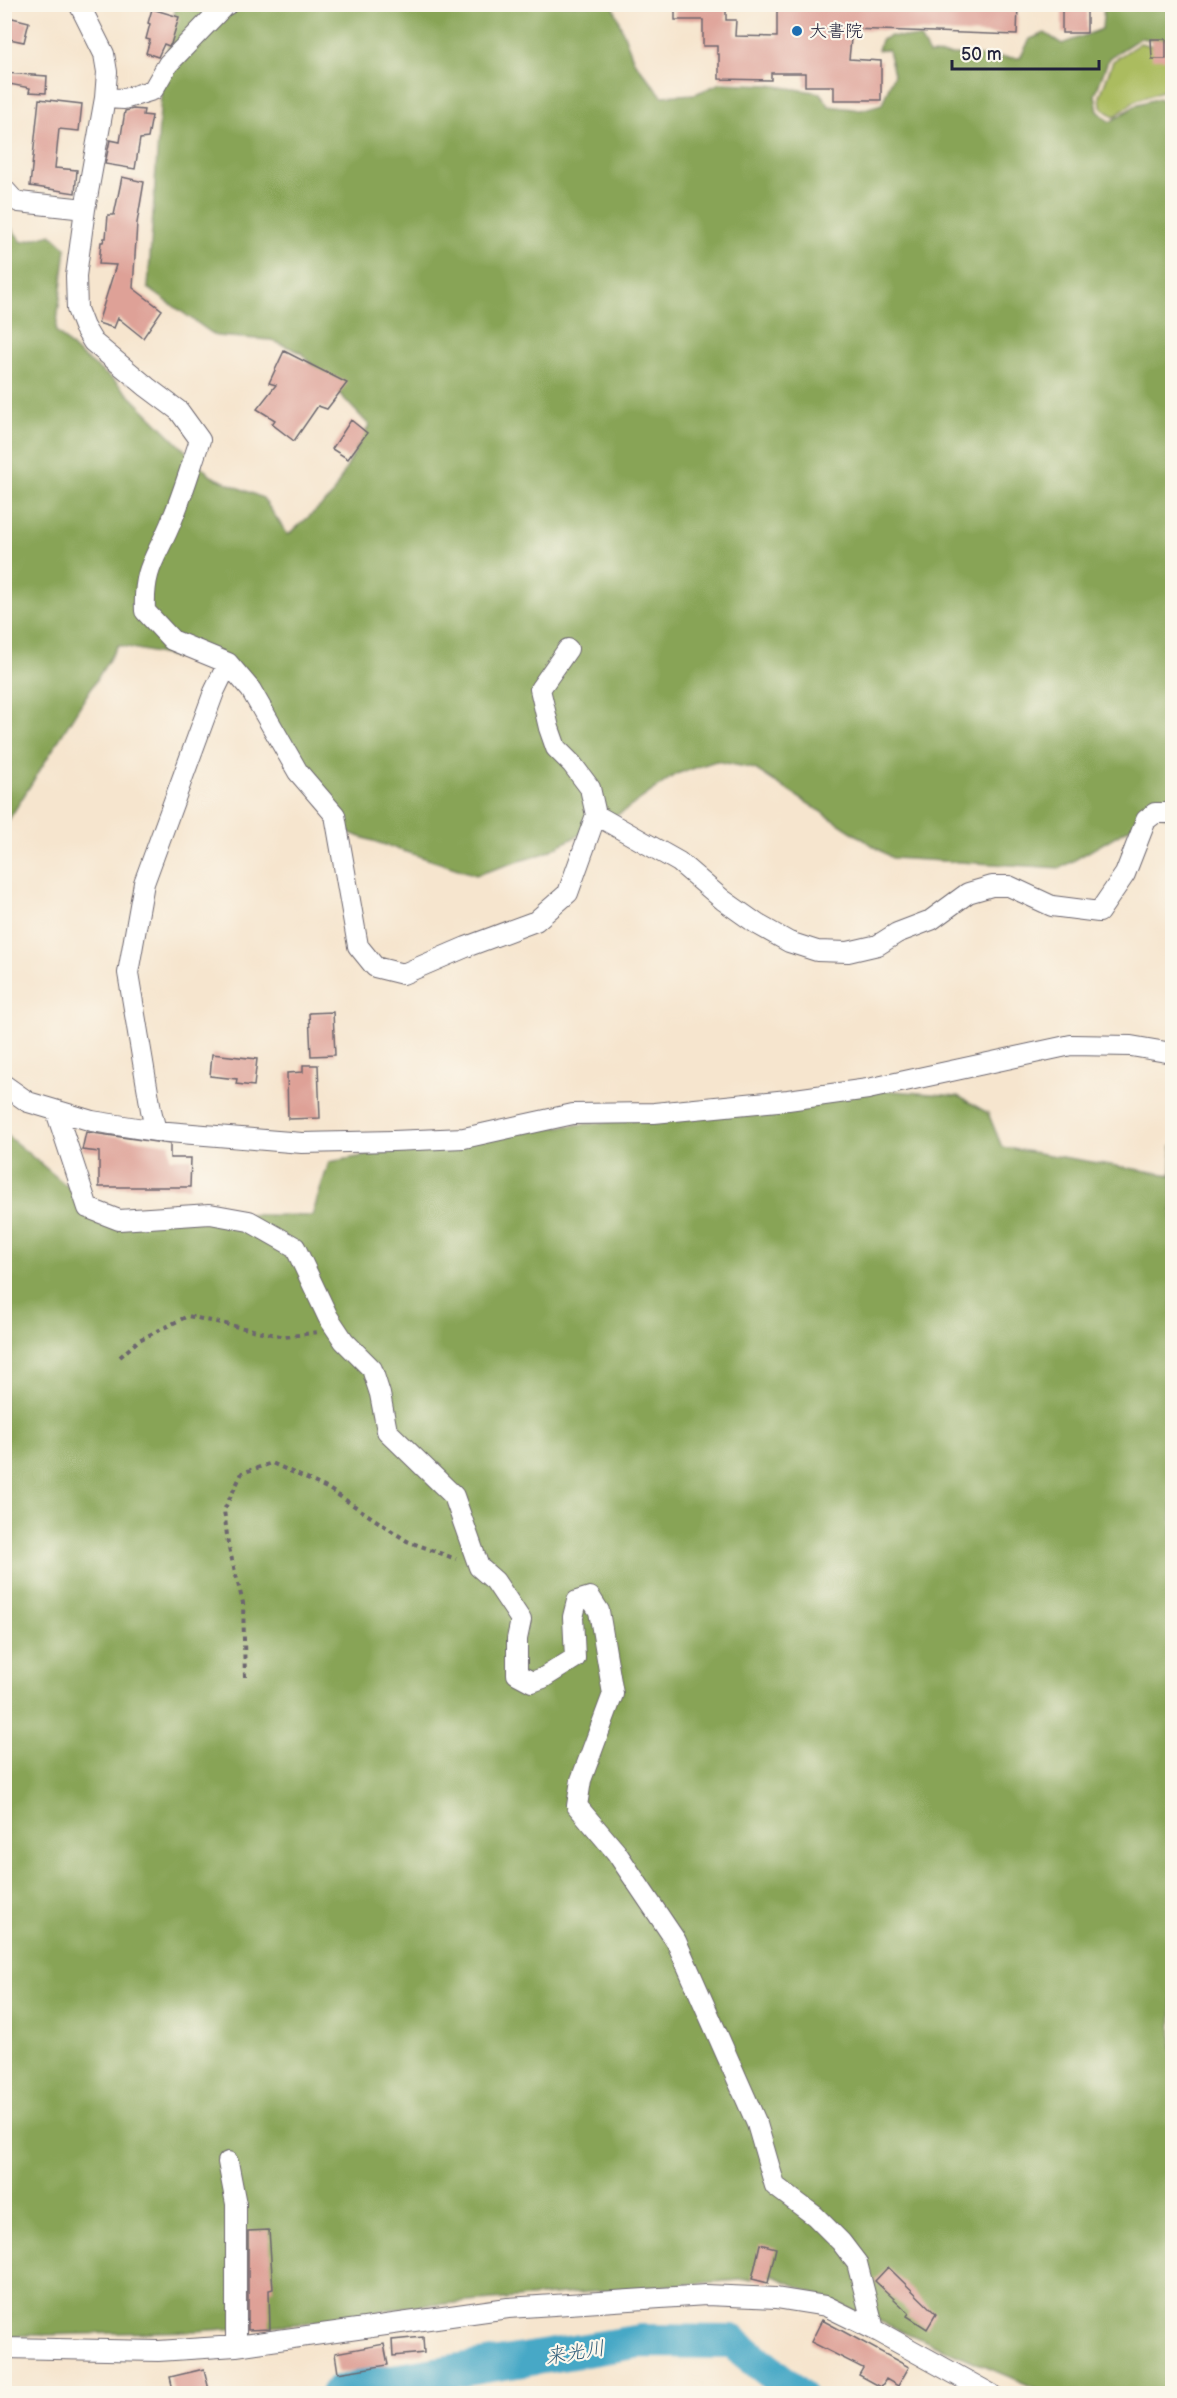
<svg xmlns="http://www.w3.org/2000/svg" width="1177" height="2398" font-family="'Balsamiq Sans','Klee One',sans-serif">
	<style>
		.green { fill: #abbc5f; stroke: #666f4d; stroke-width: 1.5 }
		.forest { fill: #88a456; stroke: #556348; stroke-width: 1.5 }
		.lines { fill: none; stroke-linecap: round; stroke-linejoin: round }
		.river { stroke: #46a8c6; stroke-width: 34 }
		.building { fill: #dea197 }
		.minor-casing { stroke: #6c666e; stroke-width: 22 }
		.path { stroke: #6c666e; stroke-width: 4; stroke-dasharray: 4.5 4.5; stroke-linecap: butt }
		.minor { stroke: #fff; stroke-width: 20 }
		.poi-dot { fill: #1f6fb2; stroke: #fbf7ec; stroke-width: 2 }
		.labels { text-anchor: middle; stroke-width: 4.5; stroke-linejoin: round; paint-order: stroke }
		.poi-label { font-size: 18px; fill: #22223b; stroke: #fbf7ec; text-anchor: start }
		.water-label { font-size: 20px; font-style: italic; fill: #325e7a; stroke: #fbf7ec }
	</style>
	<rect width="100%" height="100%" fill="#fbf7ec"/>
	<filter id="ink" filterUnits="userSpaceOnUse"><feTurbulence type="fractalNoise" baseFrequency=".0167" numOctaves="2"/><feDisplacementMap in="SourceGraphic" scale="12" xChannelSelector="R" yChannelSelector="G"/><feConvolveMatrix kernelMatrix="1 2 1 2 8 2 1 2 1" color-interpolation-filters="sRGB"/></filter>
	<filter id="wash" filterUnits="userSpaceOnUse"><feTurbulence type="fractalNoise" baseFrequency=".008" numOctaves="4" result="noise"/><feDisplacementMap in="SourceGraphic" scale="24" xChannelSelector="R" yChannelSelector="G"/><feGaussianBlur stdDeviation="1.35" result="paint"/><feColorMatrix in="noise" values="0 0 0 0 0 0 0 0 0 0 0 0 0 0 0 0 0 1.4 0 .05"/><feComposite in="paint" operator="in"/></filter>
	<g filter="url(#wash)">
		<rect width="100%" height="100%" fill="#f6e5ce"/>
		<path class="green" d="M1140,43l21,5 11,-5v56l-7,-9 -28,10 -23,17 -13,-10 -1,-11 13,-35z"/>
		<path class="forest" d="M176,5h437l21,56 28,35 33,-2 26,-11 48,2 52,8 8,13 32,4 21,-6 12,-30 -6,-24h-10l3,-10 9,-4 30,2 9,16 91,4 10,-19 15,-6 17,11 40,-15 2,-24h68v32l-8,5 -24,-4 -31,20 -14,37 3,16 12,11 28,-18 21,-6 12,10 1,711 -17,-6 -94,55 -169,-10 -137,-89 -39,-8 -40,13 -52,37 -79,42 -69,22 -139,-46 -104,-160 -115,-24 -113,181v-606l17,22 29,-8 15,14 -10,83 22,22 38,29 95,94 52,22 25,37 43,-38 38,-72 -69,-73 -29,-12 -55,-4 -68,-48 14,-209z
			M868,1089l90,7 30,17 14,34 169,28 1,-31v1249h-125l-273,-117 -22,3 -346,28 -108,17 -101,7 -192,5 -1,-1203 93,78 215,5 17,-54 168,-29 166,-17z"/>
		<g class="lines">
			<path class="river" d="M337,2394l25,-8 279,-45 92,1 65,52"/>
		</g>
		<g id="blocks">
			<path class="building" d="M675,4h51v16h10l-1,16 42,1v-33h241l-1,31 -165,-6 -3,30 32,2v39h-47v-14h-29v-13h-34v7l-52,-1v-25h-2v-8h-14v-26h-28z
				M1062,4h25v29h-25z
				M152,9l27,8 -8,27 -2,2 -5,-2 -6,13 -12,-4 4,-13 -4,-1 4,-15 -2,-1z
				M4,16l25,6 -5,20 -20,-4z
				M1151,39h15v20h-14z
				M4,73l43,3 -1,17 -17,-1 1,-4 -26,-5z
				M39,99l43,5 -3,27 -20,-2 -4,39 22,2 -2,23 -45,-7z
				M133,109l11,1 -1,5 9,1 -4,22 -8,1 -5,30 -30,-5 5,-24 10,2 5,-31z
				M122,177l22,5 -7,41 -4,65 29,22 -19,28 -25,-20 -4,10 -16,-5 18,-58 -17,-1 2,-22h2l1,-4h2l2,-23h6z
				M284,351l63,32 -20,26 -9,-3 -24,35 -22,-17 3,-4 -18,-11 19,-24 -7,-2z
				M351,420l16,13 -19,26 -16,-10z
				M333,1012l2,43 -24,1 -2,-43z
				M212,1054l45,5 -3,27 -18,-2 1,-5 -27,-3z
				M303,1065h15l2,53 -32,1 -1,-46 16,-1z
				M86,1132l84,12v14h21l-1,29h-91v-35l-17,-2z
				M269,2230l4,59 -4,1 1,39 -22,1v-99z
				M760,2244l16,4 -8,35 -16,-4z
				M888,2267l48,47 -9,15 -20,-13 2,-3 -34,-32z
				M822,2320l87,47 -11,19 -12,-7 -5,8 -22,-12 4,-7 -52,-26z
				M423,2337l1,16 -31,3 -1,-16z
				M384,2344l4,21 -50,8 -3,-20z
				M204,2369l6,25h-36l-4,-17z"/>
		</g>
	</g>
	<g filter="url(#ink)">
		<use href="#blocks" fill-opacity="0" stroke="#6c666e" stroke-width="1.5"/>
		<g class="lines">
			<g class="minor-casing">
				<path id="minor" d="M79,4l25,50 3,18 -2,26 -20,111 -9,67 1,33 7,18 9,15 54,45 32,24 21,29c-9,26 -17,54 -28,80 -15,38 -29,46 -27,91l27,29 56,23
					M105,98l19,1 29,-9 15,-26 55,-57 5,-3
					M4,189l9,10 6,3 66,7
					M596,815l83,47 44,38 34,24 32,18 28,9 31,1 30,-7 19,-12 34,-13 37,-27 24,-7h17l43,20 47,6 26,-38 21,-54 9,-7h17
					M4,1085l24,17 64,19 64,10 146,12 91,-2 71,-3 109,-24 81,-1 134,-13 80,-11 203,-44 60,1 41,7
					M56,1111l32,97 31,12 91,-6 39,7 46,26 33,70 16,24 28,28 8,25 7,37 67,65 25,71 16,14 26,39 -4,19v35l15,8 11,-4 32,-20 -2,-41 4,-16 13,-4 9,14 14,83 -32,86 -4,26 39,46 60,89 81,183 18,62 40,30 26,26 16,21 17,66
					M156,1131l-5,-21 -23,-137 16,-90 70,-191 14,-29 23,27 47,82 37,43 23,131 17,21 28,7 63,-27 70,-26 32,-28 28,-78 -6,-27 -18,-24 -16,-16 -7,-20 -9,-39 28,-40
					M228,2162l8,42v142
					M4,2348l154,3 78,-5 272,-38 198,-13 70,3 50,8 53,26 112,62"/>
			</g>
			<path class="path" d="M120,1357l19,-17 49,-24 97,21 33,-5
				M245,1677l-2,-74 -15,-59 -4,-34 18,-37 30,-10 57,26 78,52 49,18"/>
			<use href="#minor" class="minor"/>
		</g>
	</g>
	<circle class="poi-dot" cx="797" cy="31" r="6"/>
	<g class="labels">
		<g class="poi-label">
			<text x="809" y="37">大書院</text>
		</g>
		<g class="water-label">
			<text transform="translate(575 2352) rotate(-9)" y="7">来光川</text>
		</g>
	</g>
	<rect width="1177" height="2398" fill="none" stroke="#fbf7ec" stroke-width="24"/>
	<path d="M952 60v9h147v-9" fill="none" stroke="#22223b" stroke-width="3"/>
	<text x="961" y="60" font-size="18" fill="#22223b" stroke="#fbf7ec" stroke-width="4.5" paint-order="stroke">50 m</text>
</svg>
